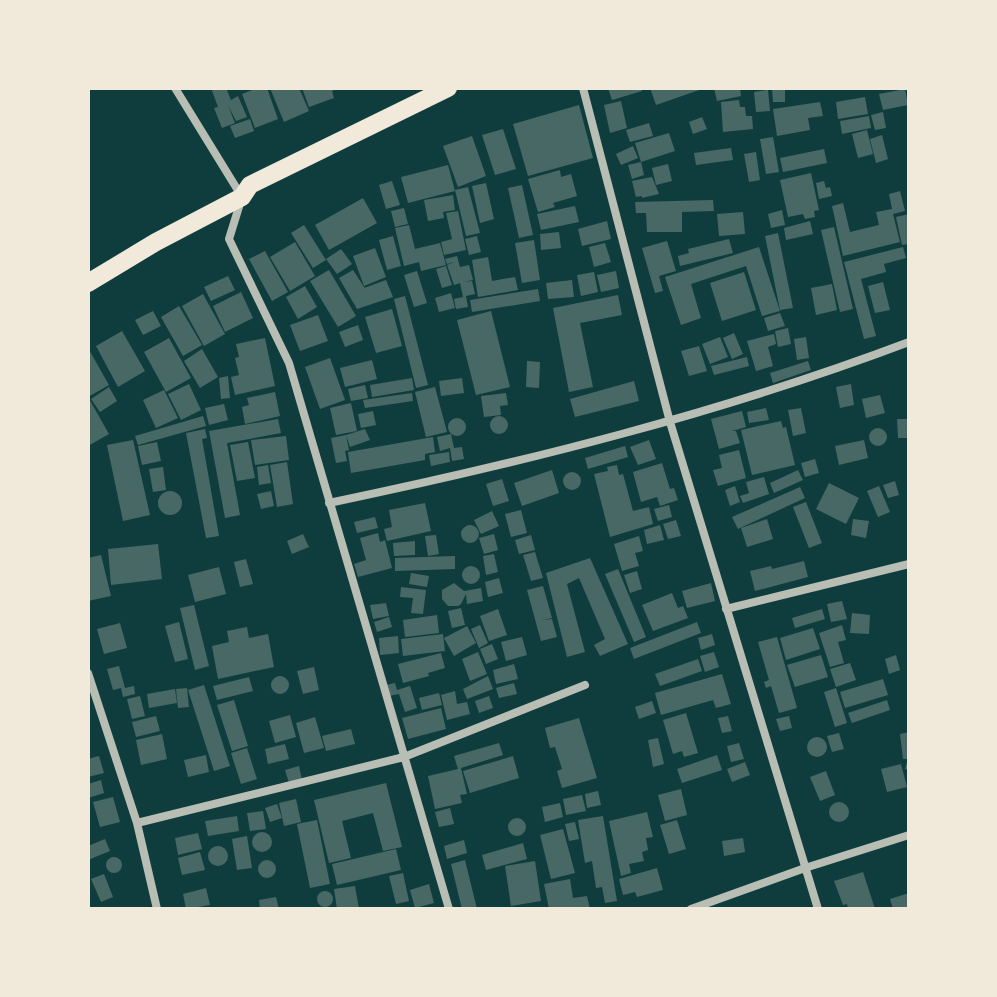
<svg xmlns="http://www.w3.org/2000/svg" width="997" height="997" font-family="'Asap Condensed',sans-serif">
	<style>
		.building { fill: #486865 }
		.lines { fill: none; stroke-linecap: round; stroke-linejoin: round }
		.minor { stroke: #b8beb3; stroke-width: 8 }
		.primary { stroke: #f1e9da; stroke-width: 18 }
	</style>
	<rect width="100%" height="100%" fill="#0f3d3e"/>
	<path class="building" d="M211,88h15l5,12 7,-4 9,21 -11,4 -8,-16 7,18 -13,5 -8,-20 4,-1z
		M257,88h10l11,31 -23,9 -13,-34z
		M270,88h29l10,23 -25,11z
		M302,88h38l-8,3 2,7 -25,9z
		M608,88h33l1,3 -30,9z
		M650,88h55l-49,17z
		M714,88h26l1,8 -24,5z
		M772,88h13v14h-12z
		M905,89l3,16 -25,5 -4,-16z
		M768,90l2,21 -14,1 -2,-20z
		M865,97l3,17 -30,5 -2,-17z
		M739,100l1,7h5l1,9h6l1,13 -30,3 -2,-30z
		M621,101l6,27 -17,5 -6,-28z
		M820,102l3,14 -15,2 2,12 -33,6 -4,-27z
		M579,105l14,53 -65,18 -15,-52z
		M883,112l3,16 -11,2 -4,-15z
		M869,116l2,12 -29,6 -2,-13z
		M702,117l5,12 -14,5 -4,-12z
		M250,119l4,12 -19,7 -5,-12z
		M649,123l4,13 -23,6 -4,-12z
		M503,129l13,40 -21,6 -13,-40z
		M867,130l6,24 -15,4 -6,-24z
		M669,133l6,18 -34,11 -6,-19z
		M882,135l6,24 -12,4 -6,-24z
		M472,136l14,40 -28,11 -15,-41z
		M773,137l6,35 -13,2 -6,-35z
		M633,146l5,12 -17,7 -5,-11z
		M731,148l2,12 -37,5 -2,-12z
		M824,149l3,14 -44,9 -3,-14z
		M756,152l4,28 -11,2 -5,-28z
		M641,162l3,13 -12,4 -4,-14z
		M668,164l4,17 -16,4 -4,-17z
		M448,165l7,26 -47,12 -7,-26z
		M560,170l1,7 10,-3 6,22 -24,7 2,4 -17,5 -10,-33z
		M811,173l8,37 -5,1 1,6 -10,2 -2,-5 -15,3 -8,-37z
		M652,177l7,17 -17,4v-2l-6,1 -4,-16z
		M392,181l8,24 -14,4 -7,-24z
		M824,181l2,7 4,-1 2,9 -13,3 -3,-16z
		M486,183l8,36 -14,4 -8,-37z
		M522,185l11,50 -14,3 -11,-50z
		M468,187l12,46 -14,3 -11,-46z
		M900,191l5,20 -12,3 7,28 -57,14 -11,-50 11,-3 7,29 29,-7 -3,-13 16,-3 -3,-15z
		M453,195l2,15 -12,2 1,6 -16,3 -4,-21z
		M363,198l14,25 -48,27 -14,-25z
		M713,200l1,11 -32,1v20h-35l-1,-19h-10l-1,-11z
		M575,206l4,16 -38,8 -4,-16z
		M404,208l4,16 -13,3 -4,-16z
		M782,210l3,15 -14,3 -3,-14z
		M458,211l8,39 -22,5 -3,-13 11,-3 -6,-26z
		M743,212l2,22 -26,2 -2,-22z
		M909,214v30l-7,1 -6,-28z
		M607,221l4,18 -29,7 -4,-17z
		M810,221l3,13 -27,6 -2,-12z
		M304,225l22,35 -13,8 -22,-35z
		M409,225l6,24 25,-6 6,22 -25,6 -2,-9 -15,4 -9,-38z
		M834,227l19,82 -13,3 -19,-82z
		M559,232l2,16 -20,2 -1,-16z
		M778,233l15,75 -13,2 -15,-74z
		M393,236l8,30 -14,4 -8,-30z
		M477,236l4,16 -12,3 -4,-16z
		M729,239l4,14 -53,13 -2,-10 11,-3 -1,-4z
		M534,240l6,40 -18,3 -7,-40z
		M667,241l9,30 -17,5 4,15 -8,2 -13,-45z
		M295,242l20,34 -25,15 -20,-34z
		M605,243l6,19 -17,5 -5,-20z
		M759,247l21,64 -18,5 -16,-50 -55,18 10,34 -20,7 -16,-48z
		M903,247l3,11 -22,6 2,8 -25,7 15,57 -12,3 -20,-77z
		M375,248l11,29 -22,9 -11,-30z
		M341,249l11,15 -15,10 -11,-15z
		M265,251l23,41 -16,9 -23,-42z
		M457,256l3,11 9,-2 4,15 -10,2 9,-1 3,13 -9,2 2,11 -12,2 -2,-10 9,-2 -3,-14 -6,2 -7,-20 7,-3 -7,2 -2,-5z
		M488,257l4,24 23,-4 3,13 -40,7 -6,-37z
		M446,266l6,19 -10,3 -6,-19z
		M329,270l27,46 -18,11 -28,-46z
		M353,270l13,20 -2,-2 22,-8 7,17 -36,12 -18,-31z
		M417,271l10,32 -13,4 -10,-32z
		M616,271l3,17 -18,4 -4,-17z
		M594,272l4,20 -17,4 -4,-21z
		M744,272l12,38 -34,11 -12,-38z
		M228,276l7,14 -24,11 -7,-14z
		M572,280l2,17 -26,2 -2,-16z
		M883,282l7,28 -15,3 -7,-27z
		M832,284l5,26 -21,5 -5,-27z
		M305,286l12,21 -19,12 -12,-22z
		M538,289l2,12 -68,11 -2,-12z
		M241,292l12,26 -28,14 -12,-26z
		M451,293l4,15 -16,4 -4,-14z
		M203,294l22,40 -21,12 -22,-40z
		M618,295l4,20 -42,8 13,64 -24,5 -16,-84z
		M405,296l23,89 -12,3 -22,-89z
		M179,306l23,39 -19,11 -22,-39z
		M392,309l10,37 -26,7 -11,-36z
		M153,311l8,15 -18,9 -8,-15z
		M491,311l19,76 -34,8 -19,-75z
		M780,313l5,13 -17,5 -4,-13z
		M318,315l10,26 -28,10 -10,-26z
		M358,325l5,15 -18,7 -6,-15z
		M788,328l3,16 -13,3 -3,-16z
		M122,331l23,40 -27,16 -22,-41z
		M734,333l9,21 -11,5 -9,-21z
		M774,334l2,10 -8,3 5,19 -17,5 -9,-30z
		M720,337l8,20 -18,7 -8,-20z
		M806,337l3,21 -12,2 -3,-21z
		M169,338l22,40 -25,14 -22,-40z
		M265,338l10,48 -40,9 -4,-18 8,-2 -4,-17 4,-1 -3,-13z
		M699,346l8,25 -18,5 -8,-25z
		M88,348l21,37 -21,12 21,37 -21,12z
		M202,349l16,28 -18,11 -16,-27z
		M747,357l2,9 -35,9 -3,-9z
		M330,358l15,42 -25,9 -15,-42z
		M372,360l5,19 -32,8 -5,-19z
		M527,361l13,1 -1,26 -13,-1z
		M808,361l3,9 -38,13 -3,-10z
		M228,376l2,22 -9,1 -2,-21z
		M412,378l2,12 -42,7 -2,-12z
		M462,378l2,15 -23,3 -2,-15z
		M634,381l5,20 -64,16 -5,-18z
		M189,384l12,26 -20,10 -13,-26z
		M851,384l3,21 -14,3 -4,-21z
		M365,385l3,13 -17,3 -3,-12z
		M109,387l8,14 -17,11 -9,-13z
		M435,387l12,45 -21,5 -11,-45z
		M164,390l14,28 -22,10 -13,-28z
		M275,392l5,24 -35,8 -3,-17 7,-2 -2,-7z
		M412,393l1,8 -48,7 -2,-8z
		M506,393l2,12 -8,1 1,9 -17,2 -3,-21z
		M880,395l5,18 -19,5 -4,-19z
		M351,403l6,28 -21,4 -6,-27z
		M224,404l4,16 -19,5 -4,-17z
		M766,408l3,12 -20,3 -2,-11z
		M801,408l5,25 -13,3 -5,-26z
		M373,411l3,14 -15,3 -3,-14z
		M742,411l4,16 -14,4h4l4,12 -21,6 -8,-30z
		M203,416l3,10 -68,19 -3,-9z
		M490 425a9 9 0 1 1 18 0a9 9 0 1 1-18 0Z
		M448 427a9 9 0 1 1 18 0a9 9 0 1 1-18 0Z
		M278,419l3,14 -54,10 13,72 -15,3 -16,-87z
		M897,419h12v19h-11z
		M781,421l2,7 3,-1 9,38 -43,10 -11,-45z
		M869 437a9 9 0 1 1 18 0a9 9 0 1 1-18 0Z
		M205,429l2,9 -5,1 17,97 -13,2 -20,-105z
		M365,429l5,11 -20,7 -4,-12z
		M451,434l3,14 8,-1 2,12 -12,2 -2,-13 -10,3 -3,-14z
		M346,435l3,15 -4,1 2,10 -11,2 -5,-25z
		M286,436l3,24 -34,5 -4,-25z
		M433,437l2,15 -10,2v6l-74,13 -3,-21z
		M133,440l17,75 -27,6 -16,-76z
		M649,440l7,19 -18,6 -8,-18z
		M864,440l4,18 -29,7 -4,-19z
		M157,442l4,19 -19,4 -4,-19z
		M248,442l7,36 -18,3 -7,-36z
		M625,446l3,11 -40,12 -3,-11z
		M739,450l7,28 -28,8 -5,-16 9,-2 -3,-13z
		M449,452l1,10 -19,4 -2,-11z
		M815,459l4,14 -14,4 -4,-14z
		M287,462l6,42 -16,3 -7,-42z
		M662,463l8,26 4,-1 4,12 -18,6 -3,-9 -16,5 -8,-30z
		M268,465l3,18 -12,2 -2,-18z
		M617,465l2,10 4,-1 10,37 16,-4 4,17 -43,13 -16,-63 14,-3 -1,-4z
		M163,467l3,23 -13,2 -4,-23z
		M552,470l7,23 -37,13 -8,-23z
		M798,470l5,10 -29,13 -4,-10z
		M563 481a9 9 0 1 1 18 0a9 9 0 1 1-18 0Z
		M764,477l5,17 -26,9 -3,-7 9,-3 -3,-11z
		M502,479l7,22 -16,5 -7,-22z
		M895,481l4,14 -11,3 -5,-13z
		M829,483l30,15 -13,26 -30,-15z
		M735,486l5,16 -10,4 -5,-16z
		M879,486l11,26 -12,5 -11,-26z
		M800,487l5,11 -67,31 -6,-12z
		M271,491l3,15 -13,3 -4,-15z
		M158 503a12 12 0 1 1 24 0a12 12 0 1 1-24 0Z
		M806,502l16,41 -13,5 -16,-41z
		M425,503l6,28 -44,10 -3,-12 8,-2 -3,-17z
		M669,505l3,12 -14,4 -4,-12z
		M521,510l6,23 -16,4 -6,-23z
		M492,511l7,15 -18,8 -7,-14z
		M375,517l3,11 -21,5 -3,-11z
		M767,519l6,20 -26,8 -6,-19z
		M853,519l16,2 -3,17 -15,-3z
		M676,520l5,16 -13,3 -5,-15z
		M660,525l4,15 -17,4 -3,-14z
		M461 534a9 9 0 1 1 18 0a9 9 0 1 1-18 0Z
		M378,533l2,9 5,-2 7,28 -34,9 -4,-13 12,-4 -6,-22z
		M303,534l6,13 -17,7 -5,-13z
		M494,534l4,16 -14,4 -5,-16z
		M436,535l3,19 -11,2 -3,-20z
		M531,535l4,15 -16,4 -4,-14z
		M639,536l4,15 -8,2 4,13 -17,5 -8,-27z
		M415,541v14l-21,1 -1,-13z
		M158,544l4,35 -51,6 -3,-36z
		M535,552l8,26 -12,3 -8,-26z
		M494,554l4,18 -12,3 -3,-19z
		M101,555l10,41 -23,5v-43z
		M455,556v13l-60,2v-13z
		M590,558l38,86 -28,12 -6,-11 11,-6 -26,-61 -12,6 18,68 -18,5 -21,-84z
		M246,559l7,25 -13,3 -6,-25z
		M804,561l4,16 -53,14 -5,-20 21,-5 1,3z
		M462 575a9 9 0 1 1 18 0a9 9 0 1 1-18 0Z
		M219,567l7,27 -31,8 -7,-27z
		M618,569l28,68 -12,5 -29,-68z
		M637,571l5,18 -12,4 -6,-18z
		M411,573l18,3 -2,11 -18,-3z
		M499,578l4,15 -15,4 -3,-15z
		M454,583l10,8 17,-3 2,13 -16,3 -1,-10 -5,10 -3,2h-10l-6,-7v-9z
		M711,583l4,18 -28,7 -5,-17z
		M543,586l9,32 -9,2 9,-1 5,18 -16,4 -14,-51z
		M401,587l25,3 -3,24 -12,-1 2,-15 -13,-1z
		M672,593l6,15 5,-2 5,12 -35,13 -11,-26z
		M842,601l5,18 -16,3 -4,-18z
		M386,603l3,13 -16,3 -3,-14z
		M194,605l15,61 -14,4 -15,-62z
		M461,608l4,17 -13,3 -4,-17z
		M498,609l9,26 -18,6 -9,-25z
		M822,609l3,10 -30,9 -3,-10z
		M852,613l18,2 -1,19 -19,-1z
		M437,615l2,18 -34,4 -2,-17z
		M389,617l3,10 -15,5 -3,-10z
		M179,622l9,37 -13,3 -10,-36z
		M697,622l4,11 -67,26 -4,-11z
		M120,623l7,25 -23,6 -7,-25z
		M480,625l8,18 -9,5 -8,-19z
		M842,625l4,15 -8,2 6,21 -14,4 -11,-34z
		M467,626l9,17 -22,13 -10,-18z
		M247,627l2,11 19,-4 6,33 -56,12 -6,-33 17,-4 -2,-11z
		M813,628l7,21 -34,11 -6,-22z
		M443,634l2,17 -42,5 -2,-17z
		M712,634l3,11 -14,5 -3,-12z
		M398,636l1,17 -19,2 -1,-17z
		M522,637l5,18 -21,6 -5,-19z
		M777,637l20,71 -18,5 -8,-27 -5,2 -2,-6 5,-2 -11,-38z
		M492,644l6,15 -12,5 -6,-15z
		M478,652l9,22 -17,7 -8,-22z
		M714,652l5,15 -14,5 -5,-16z
		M441,653l4,15 -17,5 1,3 -26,7 -5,-19z
		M821,655l7,22 -33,10 -8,-22z
		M896,655l4,15 -11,4 -4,-15z
		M698,659l4,12 -42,15 -5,-12z
		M850,663l6,17 -20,7 -6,-18z
		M514,664l4,15 -22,5 -3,-14z
		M119,666l6,22 9,-2 1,8 -12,3 -2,-9 -8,2 -6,-21z
		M314,667l5,23 -16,4 -6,-23z
		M722,674l9,30 -15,4 -3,-8 -52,15 -6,-22z
		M488,676l5,13 -26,10 -4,-10z
		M271 685a9 9 0 1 1 18 0a9 9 0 1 1-18 0Z
		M249,677l4,14 -36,9 -4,-14z
		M883,679l5,16 -43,13 -5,-16z
		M395,683l2,7 13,-4 7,22 -12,4 -6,-18 -10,2 -3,-11z
		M514,683l3,11 -18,4 -3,-10z
		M204,685l26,81 -16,5 -26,-81z
		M187,688l2,19 -11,1 -2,-19z
		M836,688l11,35 -12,4 -11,-35z
		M175,689l2,14 -28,5 -2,-14z
		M455,691l2,13 10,-2 3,12 -23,6 -6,-25z
		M439,693l3,12 -20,5 -3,-12z
		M140,696l5,20 -13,3 -5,-20z
		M489,696l4,12 -14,5 -4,-12z
		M234,700l14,46 -16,5 -15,-46z
		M887,700l3,10 -38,13 -4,-10z
		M652,701l4,12 -17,6 -4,-12z
		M441,708l5,21 -38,10 -6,-21z
		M686,713l12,40 -14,4 -2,-6 -9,3 -10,-34z
		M290,715l6,22 -21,6 -6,-22z
		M156,716l4,15 -24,6 -4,-15z
		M728,716l4,15 -10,2 -4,-15z
		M789,716l3,12 -12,3 -4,-12z
		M315,717l9,31 -20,5 -8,-30z
		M579,718l18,60 -35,10 -5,-17 5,-2 -7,-22 -5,1 -5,-20z
		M351,729l4,15 -29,7 -4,-15z
		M909,732l-1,27 1,11 -4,-1 3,-10h-5l-3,-25z
		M839,733l5,16 -12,3 -5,-16z
		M162,734l5,25 -26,6 -5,-25z
		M807 747a10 10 0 1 1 20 0a10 10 0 1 1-20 0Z
		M658,738l6,26 -11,3 -5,-27z
		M499,743l4,12 -42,13 6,26 -7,1 2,8 -27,6 -7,-33 30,-7 -4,-13z
		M739,743l5,16 -13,3 -4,-16z
		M285,744l4,15 -21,5 -3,-15z
		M247,748l10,31 -16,5 -10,-31z
		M206,755l3,17 -21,5 -4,-17z
		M717,755l5,15 -40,13 -5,-14z
		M99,756l5,17 -16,4v-18z
		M513,756l6,22 -49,15 -7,-22z
		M745,762l5,13 -18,7 -5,-13z
		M901,764l6,23 -20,5 -6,-23z
		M299,766l3,14 -13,3 -4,-13z
		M826,771l9,24 -15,6 -10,-24z
		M101,780l3,13 -16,5v-14z
		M386,783l16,64 -19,4 -10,-38 -31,8 9,37 -22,5 -15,-63z
		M681,789l6,26 -22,6 -7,-26z
		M598,791l3,14 -14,3 -2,-14z
		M582,795l4,16 -20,4 -3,-16z
		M113,797l7,25 -20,5 -7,-25z
		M296,799l5,23 -17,4 -5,-23z
		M829 812a10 10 0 1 1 20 0a10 10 0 1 1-20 0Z
		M560,803l3,14 -18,5 -3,-15z
		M277,804l5,14 -12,4 -5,-14z
		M450,808l4,16 -15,3 -4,-15z
		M263,811l3,18 -16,2 -3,-18z
		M647,812l6,25 -7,1 2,12 -6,2 2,9 -15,3 2,9 -10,3 -12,-55z
		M237,816l2,15 -31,5 -3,-15z
		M603,816l14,85 -12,2 -3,-16 -6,1 -4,-27 -7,2 -7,-43z
		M508 827a9 9 0 1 1 18 0a9 9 0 1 1-18 0Z
		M317,820l13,64 -20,4 -13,-64z
		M677,820l9,29 -17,5 -9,-29z
		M575,822l4,17 -10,2 -4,-17z
		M563,829l12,44 -24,6 -11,-44z
		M252 842a10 10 0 1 1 20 0a10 10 0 1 1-20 0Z
		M198,833l4,16 -24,6 -3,-17z
		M247,836l5,32 -15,2 -5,-31z
		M743,838l2,14 -21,4 -2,-15z
		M105,839l5,12 -22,9v-14z
		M464,840l3,13 -20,6 -3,-13z
		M523,843l4,16 -41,11 -4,-15z
		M208 856a10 10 0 1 1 20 0a10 10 0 1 1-20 0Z
		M396,849l5,21 -64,15 -5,-21z
		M200,852l5,18 -23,5 -4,-17z
		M106 865a8 8 0 1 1 16 0a8 8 0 1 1-16 0Z
		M465,860l12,49h-15l-11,-45z
		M258 869a9 9 0 1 1 18 0a9 9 0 1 1-18 0Z
		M535,861l6,40 -30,5 -6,-40z
		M657,868l6,22 -26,7 -2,-5 -12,3 -4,-16z
		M863,872l12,37h-27l-1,-5 -4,1 -9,-24z
		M403,873l6,28 -13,3 -7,-28z
		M104,874l9,23 -12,5 -10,-23z
		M570,879l3,19 14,-2 3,13h-41l-5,-25z
		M429,884l5,19 -19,5 -5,-18z
		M355,886l4,23h-22l-3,-20z
		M206,888l4,17 -24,4 -3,-15z
		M317 899a8 8 0 1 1 16 0a8 8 0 1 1-16 0Z
		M909,893v16h-16l-3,-10z
		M276,897l3,12h-19l-1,-9z"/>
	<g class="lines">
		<path class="minor" d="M175,88l67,109 -13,42 60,124 160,546
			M583,88l87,334 148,487
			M329,503c197,-41 392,-90 580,-161
			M726,609l183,-45
			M88,673l49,150 20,86
			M137,823l267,-66 181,-72
			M691,909l114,-41 104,-33"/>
		<path class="primary" d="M88,283l68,-41 86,-45 8,-12 198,-97"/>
	</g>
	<rect width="997" height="997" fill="none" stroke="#f1e9da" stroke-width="180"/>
</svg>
